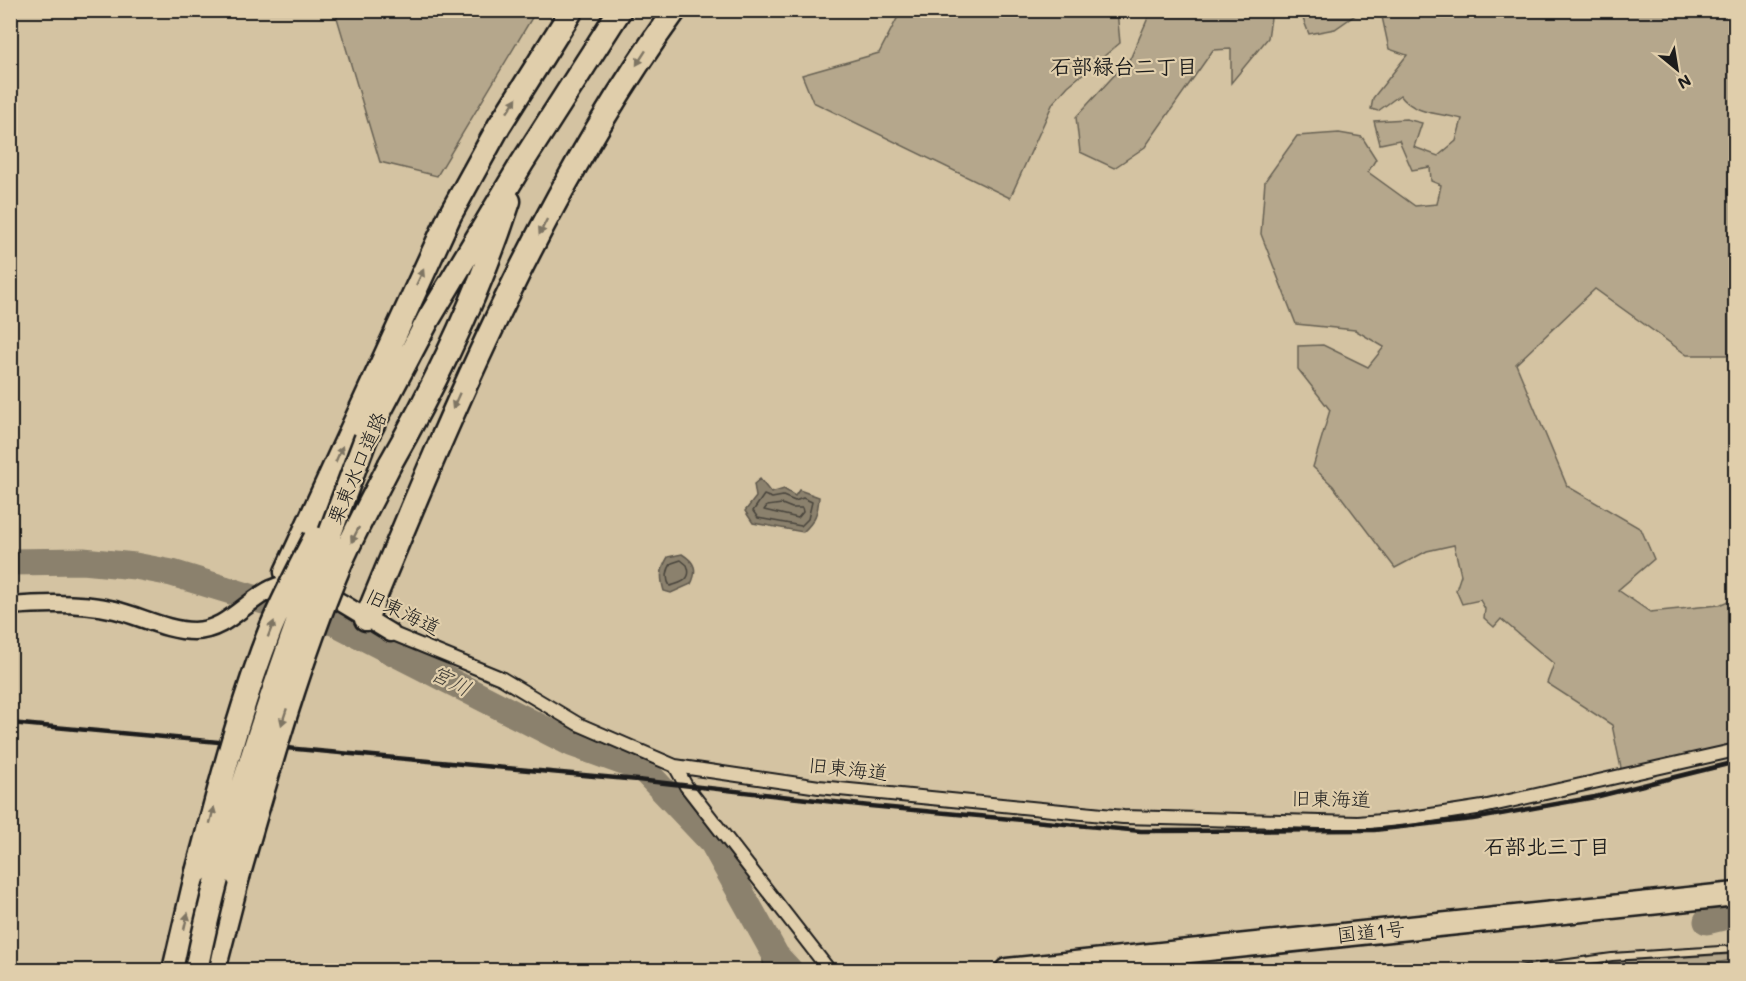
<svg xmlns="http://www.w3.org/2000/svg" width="1746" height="981" font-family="Mali,'Klee One',sans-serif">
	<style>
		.green { fill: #b5a78c; stroke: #686254; stroke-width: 1.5 }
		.water { fill: #8b816d; stroke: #5f594d; stroke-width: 1.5 }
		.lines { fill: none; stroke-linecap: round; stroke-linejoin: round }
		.shore { stroke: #48443c; stroke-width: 1.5 }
		.river { stroke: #8b816d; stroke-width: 27 }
		.lane-casing { stroke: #1c1c1c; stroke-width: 10 }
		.street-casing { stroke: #1c1c1c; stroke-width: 16 }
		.secondary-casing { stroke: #1c1c1c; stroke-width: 21 }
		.highway-casing { stroke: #1c1c1c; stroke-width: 27 }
		.lane { stroke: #e0ceab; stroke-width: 6 }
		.street { stroke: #e0ceab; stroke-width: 12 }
		.secondary { stroke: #e0ceab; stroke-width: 16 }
		.highway { stroke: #e0ceab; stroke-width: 22 }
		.rail { stroke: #1c1c1c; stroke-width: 4.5 }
		.highway-bridge-casing { stroke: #1c1c1c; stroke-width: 27; stroke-linecap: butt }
		.highway-bridge { stroke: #e0ceab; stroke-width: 22 }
		.oneway { fill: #7e7564 }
		.labels { text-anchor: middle; stroke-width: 4.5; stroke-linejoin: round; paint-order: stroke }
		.street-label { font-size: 20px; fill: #1c1c1c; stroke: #e0ceab }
		.neighbourhood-label { font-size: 21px; font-weight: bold; fill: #1c1c1c; stroke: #e0ceab }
		.water-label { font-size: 21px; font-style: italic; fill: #433f38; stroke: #e0ceab }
	</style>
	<rect width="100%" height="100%" fill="#d4c3a2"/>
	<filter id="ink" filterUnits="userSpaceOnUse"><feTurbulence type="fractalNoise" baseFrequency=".0167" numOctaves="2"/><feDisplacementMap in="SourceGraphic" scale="12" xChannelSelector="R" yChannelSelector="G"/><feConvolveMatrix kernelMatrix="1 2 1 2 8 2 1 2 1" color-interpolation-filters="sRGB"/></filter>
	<g filter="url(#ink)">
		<path class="green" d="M335,11v-1l201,1 -99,165 -57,-14z
			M901,11h216l3,32 -52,43 -15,17 -43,95 -197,-96 -11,-27 77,-22z
			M1151,11h121l-4,27 -37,45v-34l-18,1 -68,97 -31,21 -34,-16 -4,-35 55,-60z
			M1300,11v-1l61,1 -26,18 -26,5z
			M1378,11h357v344h-48l-92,-66 -79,75 51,122 74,43 13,30 -36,31 32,22 69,-7 16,-7v149l-113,26 -10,-48 -65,-42 7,-19 -53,-45 -7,8 -10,-9 1,-9 -5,-9 -18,4 -6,-14 5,-15 -7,-30 -27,6 -32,17 -62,-82 -20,-19 17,-57 -32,-41v-23l25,-1 45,22 16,-20 -29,-17 -59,-6 -35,-90 4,-53 32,-45 42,-3 23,4 14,22 -8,13 47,34 22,-2 4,-19 -10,-4 -1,-14 -18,3 -13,-30 -19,4 -6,-23 32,-2 16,4 -8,24 24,9 18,-15 6,-22c-21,-6 -48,-4 -62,-24l-22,16 -7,-2 2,-11 34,-43 -18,-6 -8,-37z
			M1735,954v16h-25l23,-3v-7l-67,10h-111l62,-9z"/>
		<path class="water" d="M760,479l11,14 13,-4 11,7 4,-6 20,7c-1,16 -4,24 -16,35l-50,-9 -8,-12 11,-14 -2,-13z
			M682,554c13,8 16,16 9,30l-20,9 -7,-2c-4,-14 -4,-21 4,-34z
			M777,947l21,23h-35v-15z"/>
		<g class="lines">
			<path class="shore" d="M764,495l8,3 11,-2 12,5 8,-3 9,4 -4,17 -7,7 -43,-8 -5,-7z
				M782,504l10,4h10l1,4 -5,6 -34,-8 3,-4z
				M681,560l6,5c6,14 -5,18 -17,21 -5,-8 -3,-17 2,-23z"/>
			<path class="river" d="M10,562l73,-1 52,5 37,7 164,50 235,120 72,26 70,74 63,113 13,14
				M1707,921l29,-7"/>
			<g class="lane-casing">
				<path id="lane" d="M1518,970l94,-13 124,-8"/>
			</g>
			<g class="street-casing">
				<path id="street" d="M391,633l110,45 77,46 97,42 144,21 304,30 235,6 47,-4 78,-12 253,-57
					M675,766l11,20 143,184"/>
			</g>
			<g class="secondary-casing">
				<path id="secondary" d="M10,606c35,-3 71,-4 105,4 25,6 53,21 79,21 43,0 64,-55 110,-47 14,2 71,40 87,49"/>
			</g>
			<g class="highway-casing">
				<path id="highway" d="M366,438l62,-118 94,-157 98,-153
					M390,464c48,-84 89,-170 119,-263
					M286,572l164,-357 49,-89 73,-116
					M366,619c87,-210 175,-424 309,-609
					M174,970l23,-98
					M214,970l24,-93
					M1007,970l729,-76"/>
			</g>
			<use href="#lane" class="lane"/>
			<use href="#street" class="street"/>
			<use href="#secondary" class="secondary"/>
			<use href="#highway" class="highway"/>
			<path class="rail" d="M10,723l628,57 232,26 271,25 233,-1 99,-11 122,-22 141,-35"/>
			<g class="highway-bridge-casing">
				<path id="highway-bridge" d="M197,872c22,-82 43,-166 74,-244 13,-31 29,-61 44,-90
					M238,877c30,-105 59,-210 101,-310 15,-35 34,-69 51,-103
					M196,970c37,-183 104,-358 170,-532"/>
			</g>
			<use href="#highway-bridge" class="highway-bridge"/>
		</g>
		<defs><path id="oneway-solid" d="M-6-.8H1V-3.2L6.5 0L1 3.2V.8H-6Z" transform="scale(1.5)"/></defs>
		<g class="oneway">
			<use href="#oneway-solid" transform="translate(641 58) rotate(123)"/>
			<use href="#oneway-solid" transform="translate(512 105) rotate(-57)"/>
			<use href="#oneway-solid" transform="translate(543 227) rotate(117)"/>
			<use href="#oneway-solid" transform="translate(420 277) rotate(-65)"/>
			<use href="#oneway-solid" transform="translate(456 401) rotate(114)"/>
			<use href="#oneway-solid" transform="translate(339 454) rotate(-66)"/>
			<use href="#oneway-solid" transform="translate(355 535) rotate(117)"/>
			<use href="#oneway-solid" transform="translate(271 629) rotate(-69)"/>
			<use href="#oneway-solid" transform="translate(284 717) rotate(108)"/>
			<use href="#oneway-solid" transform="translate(212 815) rotate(-76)"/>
			<use href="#oneway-solid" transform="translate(186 921) rotate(-77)"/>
		</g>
	</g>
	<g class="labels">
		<g class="street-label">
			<text transform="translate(357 468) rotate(-67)" y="7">栗東水口道路</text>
			<text transform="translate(403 612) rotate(26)" y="7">旧東海道</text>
			<text transform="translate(848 769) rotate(6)" y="7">旧東海道</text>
			<text transform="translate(1331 799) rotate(1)" y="7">旧東海道</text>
			<text transform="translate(1371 932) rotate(-6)" y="7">国道1号</text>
		</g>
		<g class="neighbourhood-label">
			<text x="1124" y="74">石部緑台二丁目</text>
			<text x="1547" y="854">石部北三丁目</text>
		</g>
		<g class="water-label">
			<text transform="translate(451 681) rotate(27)" y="7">宮川</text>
		</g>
	</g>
	<rect width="1746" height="981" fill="none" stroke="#e0ceab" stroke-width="36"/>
	<rect x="18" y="18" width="1710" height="945" fill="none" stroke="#1c1c1c" stroke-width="2" filter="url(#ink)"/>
	<g transform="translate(1677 69) rotate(150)" stroke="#e0ceab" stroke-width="4.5" paint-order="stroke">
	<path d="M0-4.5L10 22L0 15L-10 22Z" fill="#1c1c1c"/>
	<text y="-9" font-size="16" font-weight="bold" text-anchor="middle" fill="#1c1c1c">N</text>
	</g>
</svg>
